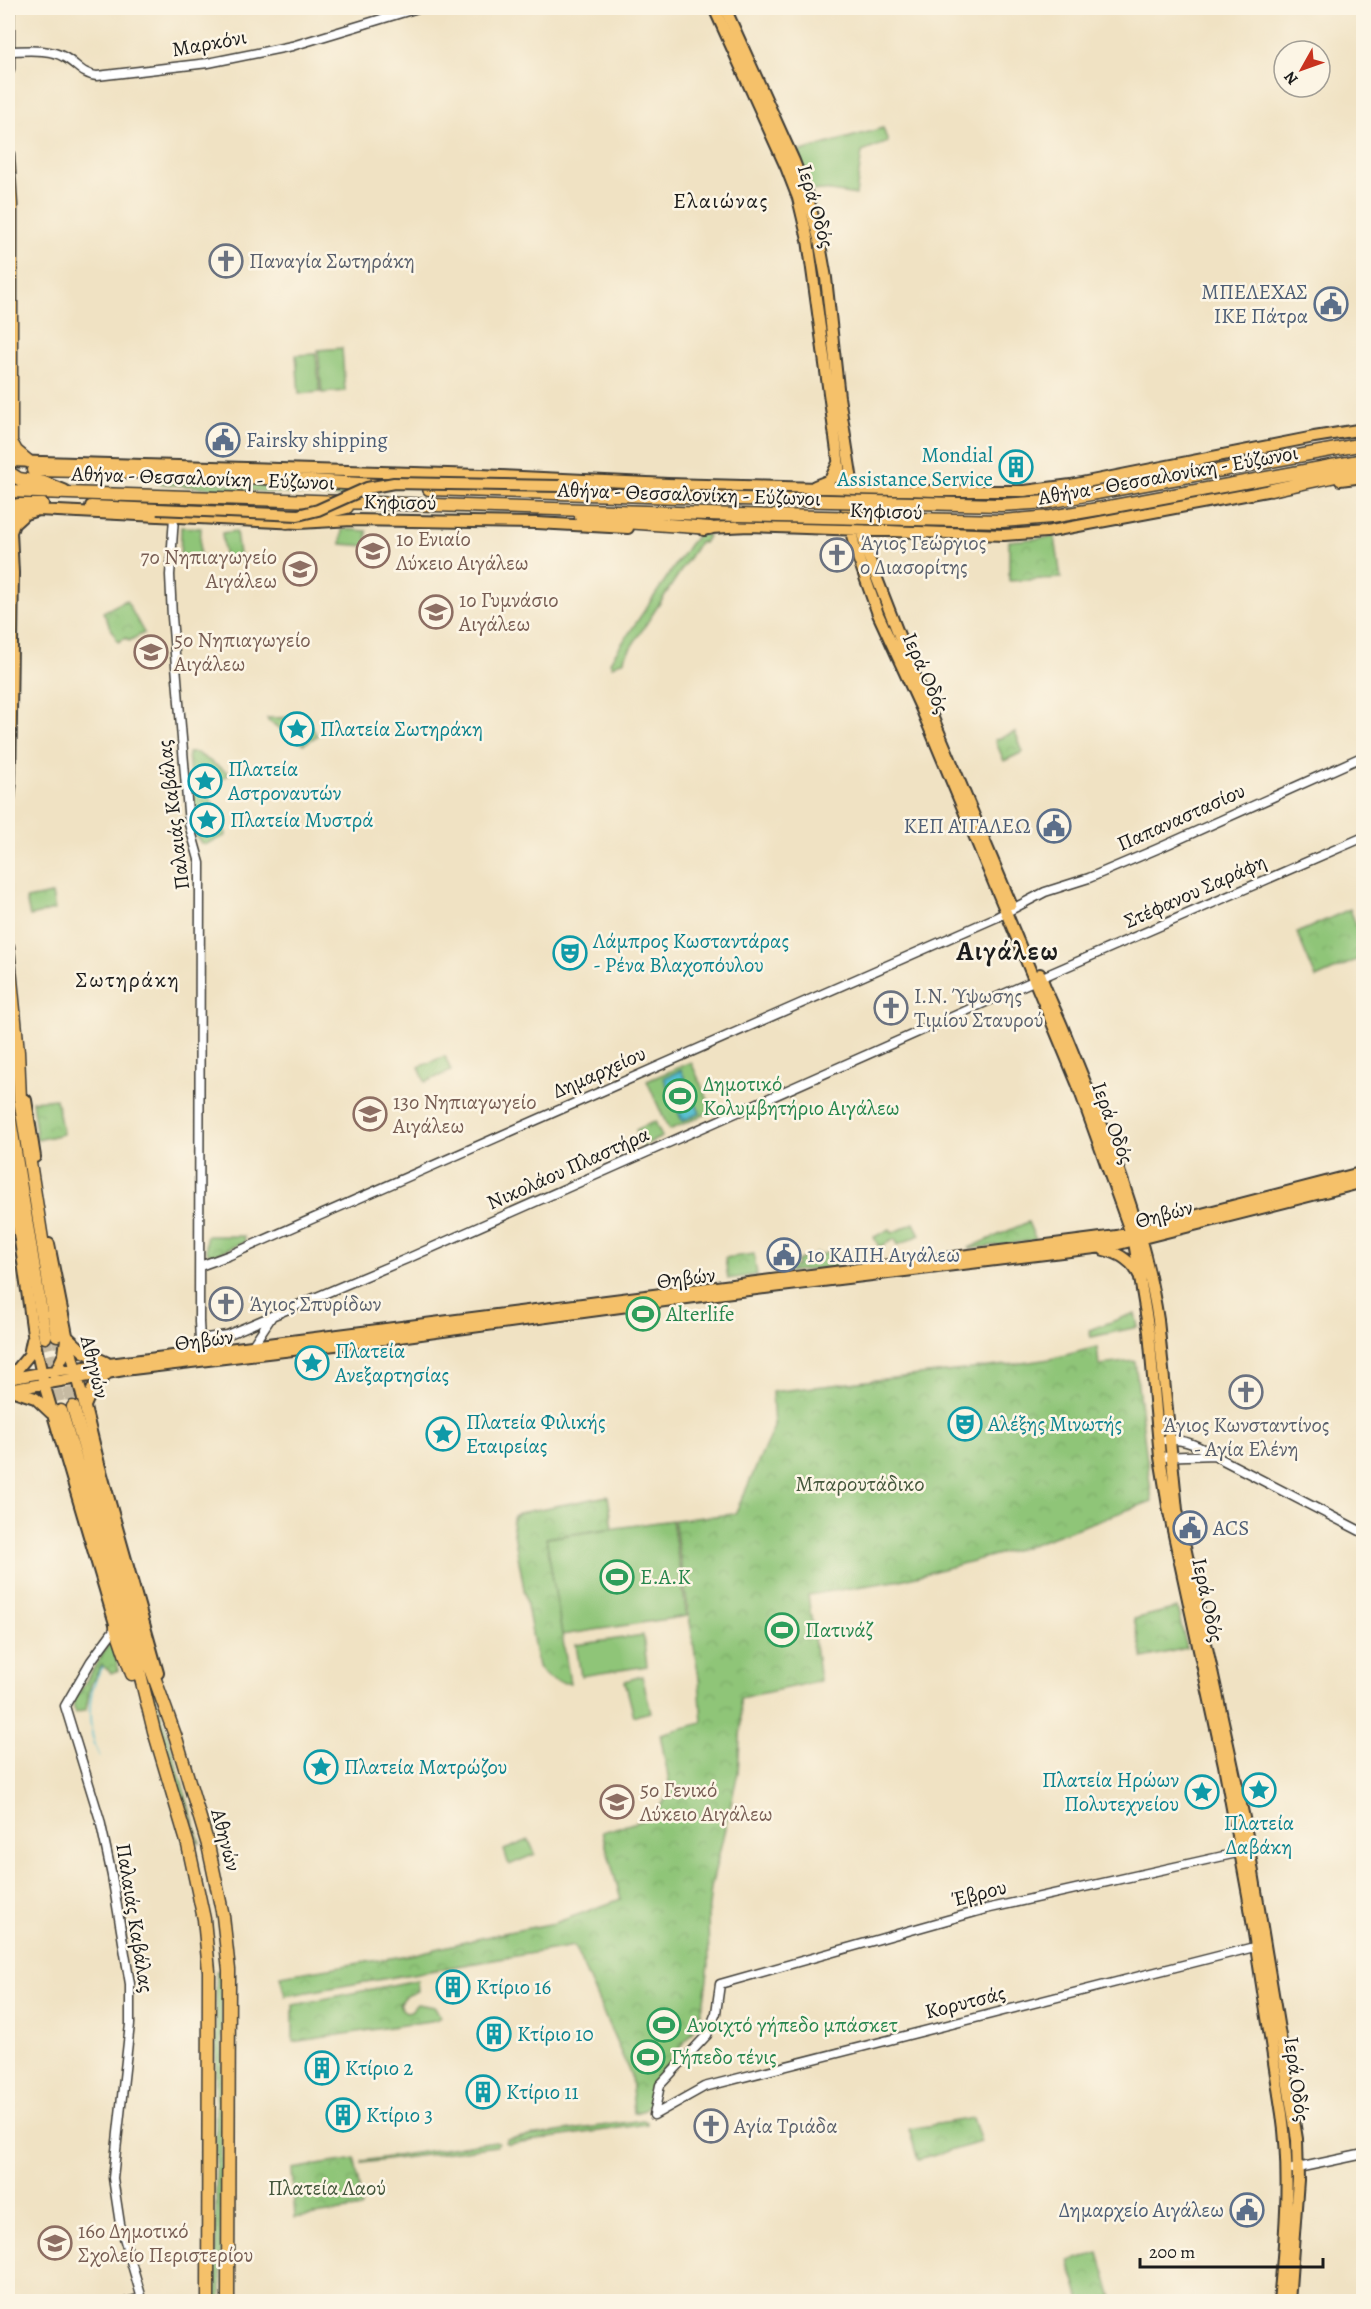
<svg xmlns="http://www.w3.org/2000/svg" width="1371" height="2309" font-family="Alegreya,serif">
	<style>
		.grass { fill: #8fc578; stroke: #56704a; stroke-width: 1.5 }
		.park { fill: url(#park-crowns); stroke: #56704a; stroke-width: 1.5 }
		.water { fill: url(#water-waves); stroke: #386d76; stroke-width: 1.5 }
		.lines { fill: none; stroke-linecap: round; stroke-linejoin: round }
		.stream { stroke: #53becf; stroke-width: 1.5 }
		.highway-tunnel { stroke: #c6baa2; stroke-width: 12; stroke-dasharray: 12 6; stroke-linecap: butt }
		.minor-casing { stroke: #3c3a35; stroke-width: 11 }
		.major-casing { stroke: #3c3a35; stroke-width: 14 }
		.highway-casing { stroke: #3c3a35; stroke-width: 15 }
		.minor { stroke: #fff; stroke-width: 8 }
		.major { stroke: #f5c16b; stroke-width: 10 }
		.highway { stroke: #f5c16b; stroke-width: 12 }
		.major-bridge-casing { stroke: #3c3a35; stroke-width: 14; stroke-linecap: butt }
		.highway-bridge-casing { stroke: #3c3a35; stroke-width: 15; stroke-linecap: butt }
		.major-bridge { stroke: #f5c16b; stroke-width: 10 }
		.highway-bridge { stroke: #f5c16b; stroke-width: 12 }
		.labels { text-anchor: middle; stroke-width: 5; stroke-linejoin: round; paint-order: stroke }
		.street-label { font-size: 21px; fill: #1c1c1c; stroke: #fcf5e5 }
		.worship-label { font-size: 21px; fill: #5b616d; stroke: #fcf5e5; text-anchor: start }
		.service-label { font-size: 21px; fill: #4e5e75; stroke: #fcf5e5; text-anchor: end }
		.culture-label { font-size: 21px; fill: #0d838f; stroke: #fcf5e5; text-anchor: start }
		.education-label { font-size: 21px; fill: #785e54; stroke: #fcf5e5; text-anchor: start }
		.leisure-label { font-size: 21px; fill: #27864d; stroke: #fcf5e5; text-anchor: start }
		.park-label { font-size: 21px; fill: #44573c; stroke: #fcf5e5 }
		.neighbourhood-label { font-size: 22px; letter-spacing: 1.5px; fill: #1c1c1c; stroke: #fcf5e5 }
		.district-label { font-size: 27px; font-weight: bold; letter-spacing: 1.5px; fill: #1c1c1c; stroke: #fcf5e5 }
	</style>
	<defs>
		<pattern id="park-crowns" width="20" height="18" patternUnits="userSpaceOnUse" patternTransform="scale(1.5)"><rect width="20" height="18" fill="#8fc578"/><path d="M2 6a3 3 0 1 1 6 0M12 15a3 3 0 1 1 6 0" fill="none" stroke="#7ba967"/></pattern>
		<pattern id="water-waves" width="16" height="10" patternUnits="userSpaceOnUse" patternTransform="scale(1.5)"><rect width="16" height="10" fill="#53becf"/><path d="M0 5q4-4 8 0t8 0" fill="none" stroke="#449aa7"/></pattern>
	</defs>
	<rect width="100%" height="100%" fill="#fcf5e5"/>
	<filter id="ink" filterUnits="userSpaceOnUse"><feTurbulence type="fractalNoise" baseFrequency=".0167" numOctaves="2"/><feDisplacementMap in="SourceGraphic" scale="12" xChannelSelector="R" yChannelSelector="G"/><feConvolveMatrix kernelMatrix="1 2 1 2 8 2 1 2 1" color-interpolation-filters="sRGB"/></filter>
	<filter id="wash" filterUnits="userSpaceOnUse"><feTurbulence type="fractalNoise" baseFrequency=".008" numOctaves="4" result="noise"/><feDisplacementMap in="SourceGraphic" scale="24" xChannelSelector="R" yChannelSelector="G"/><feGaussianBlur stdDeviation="1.35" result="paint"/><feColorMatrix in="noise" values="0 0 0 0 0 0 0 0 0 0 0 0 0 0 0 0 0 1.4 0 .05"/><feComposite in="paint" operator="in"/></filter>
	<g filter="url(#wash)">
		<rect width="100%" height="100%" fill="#f0e2c3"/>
		<path class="grass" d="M883,128l5,14 -26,10 -6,43 -32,-5 -15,1 -15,-38z
			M342,348l3,43 -23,2 -4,-43z
			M316,354l4,38 -21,2 -3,-39z
			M157,480l46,1 166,14 -37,2 -159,-12 -16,-2z
			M181,527l20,1 -2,34 -19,-1z
			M342,529l25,2 -1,15 -25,-2z
			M236,531l4,31 -15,1 -3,-30z
			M698,534l11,1 -5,8 -4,-2 -5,8 -71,109 1,2 -13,6 -2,-3 2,-5 77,-113z
			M8,1020l16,131 30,185 -5,1c-17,-104 -41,-211 -41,-317z
			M445,1056l6,15 -26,11 -6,-15z
			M691,1062l22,49 -44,19 -22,-49z
			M914,1223l6,12 -22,10 -3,-6 -16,8 -5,-10 16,-8 2,4z
			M831,1250l7,17 -54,5 -8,-1 13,-6 8,2v-6l12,-5 2,4 5,-2v-5l6,2z
			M70,1408l130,435h-2l-12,-39 -7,-13 -114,-381z
			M672,1520l15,96 -125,19 -16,-97z
			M643,1635l4,31 -66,10 -5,-31z
			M642,1676l9,36 -17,4 -9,-35z
			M529,1840l6,14 -26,11 -5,-15z
			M216,1971l6,1 -1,330 -5,-1z"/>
		<path class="park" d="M1055,537l6,41 -52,3v-40z
			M126,600l18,33 -15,8 -3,-3 -8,4 -15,-30z
			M307,717l10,19 -13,8 -36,-23 -1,-3z
			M1015,732l8,20 -19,9 -9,-21z
			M188,753h9l33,21 -22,13 -1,4 19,42 -1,3 -19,8 -5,-1 -6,-9z
			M52,894l3,16 -25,6 -4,-17z
			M1350,909l13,35v13l-47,21 -19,-45z
			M56,1099l7,35 -26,6 -5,-39z
			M655,1121l7,16 -20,9 -6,-16z
			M1028,1222l8,18 -67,9v-1z
			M206,1236h38l1,6 -34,14 -5,-6z
			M754,1254l3,21 -29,4 -3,-21z
			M1135,1313l3,14 -47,10 -2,-7z
			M1097,1347l2,18 36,-4 17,140 -127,46 -124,33 -93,15 12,86 -80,17 1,25 -3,50 -27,115 -3,28 1,49 -5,36 -6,23 -46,61 -1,18 -6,7 -11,3 -3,-37 -57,-130 -289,50 -5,-20 135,-22 83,-20 57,-11 66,-24 -19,-67 49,-14 20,-26 -11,-58 42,-11 -3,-44 -25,-159 61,-6 39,-87 -2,-35 243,-28 35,-5z
			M608,1496l5,32 -67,10 24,145c-12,1 -26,-6 -32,-16l-26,-145 2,-6 5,-3z
			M1177,1608l10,40 -44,10 -9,-39z
			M109,1643l3,1 7,26 -8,3 -9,-8 -11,19 -5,26 -11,3 -2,-10z
			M417,1980l1,11 -14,6 -5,7 3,5 4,3 5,-1 6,-7 18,3 5,9 -4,4 -143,22v-37z
			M973,2118l8,24 -63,18 -9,-31z
			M643,2120l4,2v2l-139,20 -3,-2 2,-3z
			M495,2141l3,1 -2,4 -134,17 1,-2z
			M355,2159l7,49 -67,10 -3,-49z
			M1099,2253l14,48h-33l-11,-40z"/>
		<path class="water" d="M681,1070l19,43 -18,8 -18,-43z"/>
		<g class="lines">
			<path class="stream" d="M100,1757c-13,-26 -15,-66 3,-90"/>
		</g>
	</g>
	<g filter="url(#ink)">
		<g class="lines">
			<path class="highway-tunnel" d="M8,469l25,1
				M57,1335l16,72
				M45,1337l16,74"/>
			<g class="minor-casing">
				<path id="minor" d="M8,51c17,0 41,-3 56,6 12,6 18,18 33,19l111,-13 84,-17 126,-38
					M174,517l-4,58 2,42 17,207 11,39 -1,459 2,35
					M200,1266l30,-11 765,-337 50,-26 44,-14 68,-29 207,-93
					M200,1339l27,-4 184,-78 611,-271 342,-149
					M253,1345l19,-29
					M1165,1440c21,-2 37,8 54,18l145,75
					M1160,1457l54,-2
					M116,1627l-25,34 -26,45 35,114 12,56 18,108v40l-17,154 7,46 23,78
					M654,2115l6,-30 47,-50 9,-22 4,-29 266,-75 260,-58
					M654,2115l50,-28 558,-142
					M1293,2169l71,-15
					M126,2302l16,-4"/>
			</g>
			<g class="major-casing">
				<path id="major" d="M714,8l72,159 12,31 10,42 34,248 13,61 23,65 44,96 155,373 57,159 15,90 11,125 9,55 55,253 24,130 34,219c9,62 3,125 -3,188
					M725,8l69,153 13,34 12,44 7,39 13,119 18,116 10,40 42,108 102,243
					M8,461l473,14 187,9 261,7h96l46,-6 243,-48 50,-8
					M1340,480l24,-3
					M815,486l15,-6 8,-17
					M8,506l11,-2h24
					M91,506l66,3
					M8,514h17l13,-4 261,13 53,-3 185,3 91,5
					M704,530l6,-2 39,-2 255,9 42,-3 231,-43
					M10,785l3,-212 -2,-41 3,-8 11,-10
					M1040,974c7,20 17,39 25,59 38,93 78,187 93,287l19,190 67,308 53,321 1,41 -9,122
					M26,1100l9,57
					M8,1154l25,180 11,50 72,243
					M49,1244l18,91 32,129 59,209
					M1104,1250c15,3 29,12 36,27
					M69,1338l15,14 22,10
					M54,1375l10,-21 2,-15
					M10,1378l19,-23 3,-15
					M8,1379l38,-7 1071,-136 247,-64
					M8,1390l116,-20 253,-30 347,-47 387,-47 253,-64
					M14,1391l21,7 16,15
					M85,1406l8,-18 15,-15"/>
			</g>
			<g class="highway-casing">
				<path id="highway" d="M8,69v-61
					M8,154l3,51v237l5,9 12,10
					M33,470l152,3 191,12
					M8,472l11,7 25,4 20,8
					M429,489l311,10
					M1271,490l93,-20
					M8,491l730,24
					M1096,493l268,-49
					M1098,509l266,-49
					M581,517l30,4 99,7
					M287,522l60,-15
					M8,805l2,-20
					M8,947l10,105 2,47 37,236
					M8,1108l37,229
					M73,1407l66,228 37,103 32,107 15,71 6,54 -1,332
					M61,1411l78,259 15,61 34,114 16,74 5,52 -1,331
					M116,1627l16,47"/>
			</g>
			<use href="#minor" class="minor"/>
			<use href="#major" class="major"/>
			<use href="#highway" class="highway"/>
			<g class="major-bridge-casing">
				<path id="major-bridge" d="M157,509l141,6 20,-5 49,-22 27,-5 166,3"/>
			</g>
			<g class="highway-bridge-casing">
				<path id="highway-bridge" d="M740,499l261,6 47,-3 48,-9
					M738,515l264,6 49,-4 47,-8"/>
			</g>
			<use href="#major-bridge" class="major-bridge"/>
			<use href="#highway-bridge" class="highway-bridge"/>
		</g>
	</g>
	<defs>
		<g id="church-ring" transform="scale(1.725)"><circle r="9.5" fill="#fcf5e5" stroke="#6b7280" stroke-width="1.5"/><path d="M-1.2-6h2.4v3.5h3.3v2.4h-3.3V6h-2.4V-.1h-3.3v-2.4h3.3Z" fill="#6b7280"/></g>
		<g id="civic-ring" transform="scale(1.725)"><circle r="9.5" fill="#fcf5e5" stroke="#5c6f8a" stroke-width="1.5"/><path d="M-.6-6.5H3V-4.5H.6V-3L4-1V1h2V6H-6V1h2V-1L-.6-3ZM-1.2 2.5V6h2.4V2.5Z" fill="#5c6f8a"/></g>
		<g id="building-ring" transform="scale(1.725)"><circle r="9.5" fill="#fcf5e5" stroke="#0f9aa8" stroke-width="1.5"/><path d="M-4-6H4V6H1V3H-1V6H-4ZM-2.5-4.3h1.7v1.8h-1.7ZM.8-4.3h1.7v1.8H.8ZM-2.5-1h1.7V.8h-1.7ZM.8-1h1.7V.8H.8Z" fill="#0f9aa8"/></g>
		<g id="school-ring" transform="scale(1.725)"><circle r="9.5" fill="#fcf5e5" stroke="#8d6e63" stroke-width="1.5"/><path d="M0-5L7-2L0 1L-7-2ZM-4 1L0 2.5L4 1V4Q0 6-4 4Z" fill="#8d6e63"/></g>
		<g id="sight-ring" transform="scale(1.725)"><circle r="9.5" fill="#fcf5e5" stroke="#0f9aa8" stroke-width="1.5"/><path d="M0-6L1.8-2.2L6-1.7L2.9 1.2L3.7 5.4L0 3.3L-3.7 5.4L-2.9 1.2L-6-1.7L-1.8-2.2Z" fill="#0f9aa8"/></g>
		<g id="theatre-ring" transform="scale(1.725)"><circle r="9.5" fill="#fcf5e5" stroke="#0f9aa8" stroke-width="1.5"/><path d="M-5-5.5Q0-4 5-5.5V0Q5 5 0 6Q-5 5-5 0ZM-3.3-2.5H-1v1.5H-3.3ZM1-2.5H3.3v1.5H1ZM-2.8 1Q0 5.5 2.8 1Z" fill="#0f9aa8"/></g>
		<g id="stadium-ring" transform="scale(1.725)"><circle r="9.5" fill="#fcf5e5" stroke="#2e9e5b" stroke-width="1.5"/><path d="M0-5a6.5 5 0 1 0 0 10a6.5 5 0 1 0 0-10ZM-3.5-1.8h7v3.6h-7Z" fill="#2e9e5b"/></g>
	</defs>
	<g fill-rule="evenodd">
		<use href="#church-ring" x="226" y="261"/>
		<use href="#civic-ring" x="1331" y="304"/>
		<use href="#civic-ring" x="223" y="440"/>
		<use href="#building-ring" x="1016" y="467"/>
		<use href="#school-ring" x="373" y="551"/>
		<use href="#church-ring" x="837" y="555"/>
		<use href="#school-ring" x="300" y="569"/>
		<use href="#school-ring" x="436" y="612"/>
		<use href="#school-ring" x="151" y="652"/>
		<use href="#sight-ring" x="297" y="729"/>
		<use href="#sight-ring" x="205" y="781"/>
		<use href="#sight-ring" x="207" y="820"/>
		<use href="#civic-ring" x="1054" y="826"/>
		<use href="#theatre-ring" x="570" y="953"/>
		<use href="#church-ring" x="891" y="1008"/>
		<use href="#stadium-ring" x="680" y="1096"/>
		<use href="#school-ring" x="370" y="1114"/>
		<use href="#civic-ring" x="784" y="1255"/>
		<use href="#church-ring" x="226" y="1304"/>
		<use href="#stadium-ring" x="643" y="1314"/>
		<use href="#sight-ring" x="312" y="1363"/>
		<use href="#church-ring" x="1246" y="1392"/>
		<use href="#theatre-ring" x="965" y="1424"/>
		<use href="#sight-ring" x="443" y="1434"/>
		<use href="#civic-ring" x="1190" y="1528"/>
		<use href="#stadium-ring" x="617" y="1577"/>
		<use href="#stadium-ring" x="782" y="1630"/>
		<use href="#sight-ring" x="321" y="1767"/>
		<use href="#sight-ring" x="1259" y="1790"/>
		<use href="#sight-ring" x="1202" y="1792"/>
		<use href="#school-ring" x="617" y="1802"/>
		<use href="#building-ring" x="453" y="1987"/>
		<use href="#stadium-ring" x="664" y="2025"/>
		<use href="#building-ring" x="494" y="2034"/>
		<use href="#stadium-ring" x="648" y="2057"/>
		<use href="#building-ring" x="322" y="2068"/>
		<use href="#building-ring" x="483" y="2092"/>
		<use href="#building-ring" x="343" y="2115"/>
		<use href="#church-ring" x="711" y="2126"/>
		<use href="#civic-ring" x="1247" y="2210"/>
		<use href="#school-ring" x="55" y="2243"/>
	</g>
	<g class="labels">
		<g class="street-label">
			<text transform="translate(209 43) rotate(-10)" y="7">Μαρκόνι</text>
			<text transform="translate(816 206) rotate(74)" y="7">Ιερά Οδός</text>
			<text transform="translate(1168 475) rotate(-10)" y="7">Αθήνα - Θεσσαλονίκη - Εύζωνοι</text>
			<text transform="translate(203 478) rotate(2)" y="7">Αθήνα - Θεσσαλονίκη - Εύζωνοι</text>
			<text transform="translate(689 494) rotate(2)" y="7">Αθήνα - Θεσσαλονίκη - Εύζωνοι</text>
			<text transform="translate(400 502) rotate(1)" y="7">Κηφισού</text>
			<text transform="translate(886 511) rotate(2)" y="7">Κηφισού</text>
			<text transform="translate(926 673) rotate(66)" y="7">Ιερά Οδός</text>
			<text transform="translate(173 815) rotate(-97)" y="7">Παλαιάς Καβάλας</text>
			<text transform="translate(1181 817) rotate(-24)" y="7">Παπαναστασίου</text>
			<text transform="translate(1195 891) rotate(-24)" y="7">Στέφανου Σαράφη</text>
			<text transform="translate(599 1072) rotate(-24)" y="7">Δημαρχείου</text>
			<text transform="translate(1113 1123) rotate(70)" y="7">Ιερά Οδός</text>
			<text transform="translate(568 1168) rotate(-24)" y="7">Νικολάου Πλαστήρα</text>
			<text transform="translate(1164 1214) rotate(-15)" y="7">Θηβών</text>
			<text transform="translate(686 1278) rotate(-7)" y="7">Θηβών</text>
			<text transform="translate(204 1340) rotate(-7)" y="7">Θηβών</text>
			<text transform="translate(95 1367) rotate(76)" y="7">Αθηνών</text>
			<text transform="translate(1208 1600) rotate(78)" y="7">Ιερά Οδός</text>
			<text transform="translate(226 1840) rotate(75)" y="7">Αθηνών</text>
			<text transform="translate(979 1893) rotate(-14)" y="7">Έβρου</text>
			<text transform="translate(135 1918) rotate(81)" y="7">Παλαιάς Καβάλας</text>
			<text transform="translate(965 2002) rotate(-14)" y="7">Κορυτσάς</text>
			<text transform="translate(1297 2079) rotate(82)" y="7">Ιερά Οδός</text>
		</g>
		<g class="worship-label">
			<text x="249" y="268">Παναγία Σωτηράκη</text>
			<text x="860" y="550">Άγιος Γεώργιος<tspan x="860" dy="24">ο Διασορίτης</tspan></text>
			<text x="914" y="1003">Ι.Ν. Ύψωσης<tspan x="914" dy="24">Τιμίου Σταυρού</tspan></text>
			<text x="249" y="1311">Άγιος Σπυρίδων</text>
			<text x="1246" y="1432" text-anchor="middle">Άγιος Κωνσταντίνος<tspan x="1246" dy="24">- Αγία Ελένη</tspan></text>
			<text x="734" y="2133">Αγία Τριάδα</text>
		</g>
		<g class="service-label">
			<text x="1308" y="299">ΜΠΕΛΕΧΑΣ<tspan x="1308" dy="24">ΙΚΕ Πάτρα</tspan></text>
			<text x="246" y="447" text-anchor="start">Fairsky shipping</text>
			<text x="1031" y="833">ΚΕΠ ΑΙΓΑΛΕΩ</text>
			<text x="807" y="1262" text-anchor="start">1ο ΚΑΠΗ Αιγάλεω</text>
			<text x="1213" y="1535" text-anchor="start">ACS</text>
			<text x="1224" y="2217">Δημαρχείο Αιγάλεω</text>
		</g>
		<g class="culture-label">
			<text x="993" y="462" text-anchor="end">Mondial<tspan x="993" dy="24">Assistance Service</tspan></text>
			<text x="320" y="736">Πλατεία Σωτηράκη</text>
			<text x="228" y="776">Πλατεία<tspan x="228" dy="24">Αστροναυτών</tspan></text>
			<text x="230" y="827">Πλατεία Μυστρά</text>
			<text x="593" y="948">Λάμπρος Κωσταντάρας<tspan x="593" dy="24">- Ρένα Βλαχοπόυλου</tspan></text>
			<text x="335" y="1358">Πλατεία<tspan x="335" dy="24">Ανεξαρτησίας</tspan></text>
			<text x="466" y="1429">Πλατεία Φιλικής<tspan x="466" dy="24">Εταιρείας</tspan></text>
			<text x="988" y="1431">Αλέξης Μινωτής</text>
			<text x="344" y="1774">Πλατεία Ματρώζου</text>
			<text x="1179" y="1787" text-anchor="end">Πλατεία Ηρώων<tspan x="1179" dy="24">Πολυτεχνείου</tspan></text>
			<text x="1259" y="1830" text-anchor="middle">Πλατεία<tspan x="1259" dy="24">Δαβάκη</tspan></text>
			<text x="476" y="1994">Κτίριο 16</text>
			<text x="517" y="2041">Κτίριο 10</text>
			<text x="345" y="2075">Κτίριο 2</text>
			<text x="506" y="2099">Κτίριο 11</text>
			<text x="366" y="2122">Κτίριο 3</text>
		</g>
		<g class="education-label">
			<text x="396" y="546">1ο Ενιαίο<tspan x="396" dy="24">Λύκειο Αιγάλεω</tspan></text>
			<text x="277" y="564" text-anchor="end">7ο Νηπιαγωγείο<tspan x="277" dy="24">Αιγάλεω</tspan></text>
			<text x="459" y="607">1ο Γυμνάσιο<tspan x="459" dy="24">Αιγάλεω</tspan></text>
			<text x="174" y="647">5ο Νηπιαγωγείο<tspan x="174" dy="24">Αιγάλεω</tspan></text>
			<text x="393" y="1109">13ο Νηπιαγωγείο<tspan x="393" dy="24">Αιγάλεω</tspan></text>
			<text x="640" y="1797">5ο Γενικό<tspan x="640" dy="24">Λύκειο Αιγάλεω</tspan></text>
			<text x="78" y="2238">16ο Δημοτικό<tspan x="78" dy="24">Σχολείο Περιστερίου</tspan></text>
		</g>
		<g class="leisure-label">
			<text x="703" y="1091">Δημοτικό<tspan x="703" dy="24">Κολυμβητήριο Αιγάλεω</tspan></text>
			<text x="666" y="1321">Alterlife</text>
			<text x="640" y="1584">E.A.K</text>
			<text x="805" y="1637">Πατινάζ</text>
			<text x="687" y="2032">Ανοιχτό γήπεδο μπάσκετ</text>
			<text x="671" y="2064">Γήπεδο τένις</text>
		</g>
		<g class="park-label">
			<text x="860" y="1491">Μπαρουτάδικο</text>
			<text x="327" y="2195">Πλατεία Λαού</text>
		</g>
		<g class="neighbourhood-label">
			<text x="721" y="208">Ελαιώνας</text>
			<text x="128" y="987">Σωτηράκη</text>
		</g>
		<g class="district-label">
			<text x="1008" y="960">Αιγάλεω</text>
		</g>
	</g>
	<rect width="1371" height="2309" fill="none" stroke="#fcf5e5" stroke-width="30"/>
	<g transform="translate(1302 69) rotate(230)"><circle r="28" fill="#fcf5e5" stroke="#a29e95" stroke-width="1.5"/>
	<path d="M0-4.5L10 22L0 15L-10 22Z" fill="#c8321e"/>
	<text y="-9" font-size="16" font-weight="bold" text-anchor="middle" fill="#1c1c1c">N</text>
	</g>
	<path d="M1140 2258v9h183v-9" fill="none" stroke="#1c1c1c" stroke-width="3"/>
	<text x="1149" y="2258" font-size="18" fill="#1c1c1c" stroke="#fcf5e5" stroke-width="4.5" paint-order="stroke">200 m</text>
</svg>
